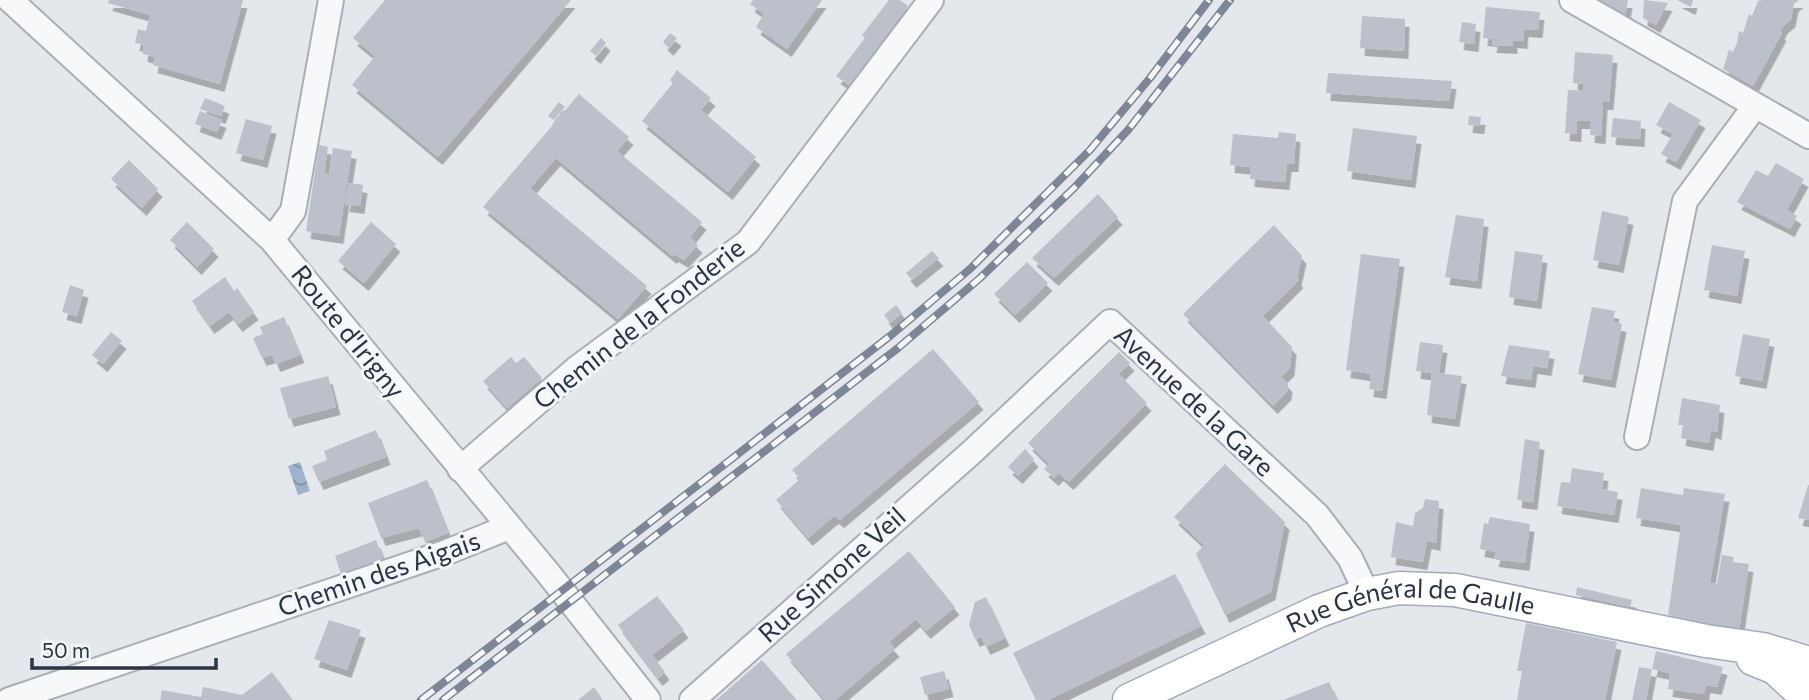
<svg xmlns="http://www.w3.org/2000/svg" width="1809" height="700" font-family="Commissioner,sans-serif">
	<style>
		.water { fill: url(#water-waves) }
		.building { fill: #bbc0ca; filter: url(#shadow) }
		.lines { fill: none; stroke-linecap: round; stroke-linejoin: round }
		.minor-casing { stroke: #a9aeb7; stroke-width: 28 }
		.major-casing { stroke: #a3abb8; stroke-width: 35 }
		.minor { stroke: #f7f8fa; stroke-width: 24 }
		.major { stroke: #fff; stroke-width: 32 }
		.rail-casing { stroke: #7d8696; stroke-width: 8 }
		.rail { stroke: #f4f6f9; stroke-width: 5; stroke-dasharray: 16; stroke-linecap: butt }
		.labels { text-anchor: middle; stroke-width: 6; stroke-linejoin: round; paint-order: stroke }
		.street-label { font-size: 26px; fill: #2b3445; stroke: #f4f6f9 }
	</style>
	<defs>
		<pattern id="water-waves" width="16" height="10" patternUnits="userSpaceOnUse" patternTransform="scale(1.75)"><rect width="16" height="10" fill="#9fb4cc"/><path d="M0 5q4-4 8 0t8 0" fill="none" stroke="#8293a7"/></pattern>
		<filter id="shadow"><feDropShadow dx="4.5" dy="8" stdDeviation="0" flood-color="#0004"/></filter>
	</defs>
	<rect width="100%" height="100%" fill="#e4e7ec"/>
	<path class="water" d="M300,462l10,29 -12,4 -10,-29z"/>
	<path class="building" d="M109,0h134l-23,84 -67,-19 2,-8 -12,-3 1,-9 -9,-2 3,-14 8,2 4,-16 -42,-12z
		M385,0h186l-133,157 -86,-72 23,-29 -22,-18z
		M753,0h69l-35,49 -31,-22 8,-13 -14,-10z
		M889,0h11l8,6 -59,79 -13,-9 29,-38 -3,-3z
		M1593,0h35l-4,22z
		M1644,0l24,3 -12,22 -13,-7z
		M1677,0h16l-2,7z
		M1762,0h37l-5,4 -3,15 -8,7 -3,6 2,1 -29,53 -30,-17 6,-19 4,2 4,-9 2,-12 4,2 6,-19 3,2 6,-15z
		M1486,7l54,5 -2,18 -14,-1 -1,12 -10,-1v6l-21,-1 1,-6 -10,-1z
		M1362,16l43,3 -1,32 -44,-3z
		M1462,22l14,2 -2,20 -15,-2z
		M670,33l7,5 -8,10 -6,-6z
		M601,38l5,5 -10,13 -6,-5z
		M1575,52l38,3 -4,47h-6l-2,34 -11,-1 1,-14h-14v13l-12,-1 3,-43 15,1 1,-7 -11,-1z
		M677,70l34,28 -10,12 55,47 -28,35 -86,-71 31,-38 -3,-3z
		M1328,73l124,8 -3,20 -123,-8z
		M579,94l50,43 -12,14 85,71 -12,15 8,8 -14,15 -10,-6 -2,2 -116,-98 -26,30 117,98 -29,33 -135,-112z
		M205,98l20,8 -4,10 -21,-7z
		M559,102l6,5 -11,13 -6,-4z
		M1669,102l32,18 -25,42 -15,-8 12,-20 -17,-9z
		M200,111l22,9 -5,12 -22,-8z
		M1469,116l12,1 -1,9 -12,-1z
		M1613,118l28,3 -1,18 -29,-2z
		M246,119l26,7 -9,34 -27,-7z
		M1353,128l64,8 -6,44 -64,-9z
		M1279,132l17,2 -2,30h-7l-2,18 -35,-3 1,-12 -21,-2 3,-31 45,4z
		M319,145l9,2 -4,26 5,1 4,-26 19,3 -13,85 -33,-5z
		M129,160l29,29 -16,19 -31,-29z
		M1776,163l28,16 -17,31 10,6 -7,13 -53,-27 19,-32 12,6z
		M349,183l14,2 -3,21 -15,-2z
		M1098,194l20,23 -64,61 -22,-20z
		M1602,211l27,6 -10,48 -26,-5z
		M1456,215l28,4 -7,62 -32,-4z
		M187,222l27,27 -17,18 -27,-27z
		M371,222l25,22 -32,39 -26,-22z
		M1274,225l28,31 -5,22 2,2 -36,36 29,31 -2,21 -9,9 7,7 -1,8 -14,14 -90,-92z
		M1712,245l33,6 -8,45 -33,-6z
		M932,251l7,7 -27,22 -6,-7z
		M1515,251l28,4 -6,46 -28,-4z
		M1361,254l39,5 -18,132 -13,-2 2,-15 -25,-4z
		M1027,262l21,21 -33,32 -21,-21z
		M225,277l9,14 3,-3 17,24 -16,12 -9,-12 -19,14 -18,-25z
		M70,285l14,5 -7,26 -15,-4z
		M896,305l6,8 -12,10 -6,-8z
		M1592,307l23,4 -2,11 9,2 -11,56 -33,-6z
		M284,317l16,38 -24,9 -4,-9 -10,3 -9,-20 10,-4 -3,-7z
		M111,332l11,9 -19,23 -11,-9z
		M1743,334l27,5 -8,42 -27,-5z
		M1420,342l23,3 -4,28 23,3 -7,43 -28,-4 5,-42 -16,-2z
		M1509,345l41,6 -3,17 -14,-2 -2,14 -30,-4z
		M933,349l46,53 -139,118 -6,-4 -26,22 -32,-38 24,-21 -8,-9z
		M1119,352l11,11 -11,11 28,29 -78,79 -10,-9 -5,5 -10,-9 5,-5 -21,-21z
		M511,357l5,6 8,-6 18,21 -35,30 -24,-27z
		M328,376l8,31 -47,12 -9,-31z
		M1682,398l38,7 -3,27 -6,-2 -2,13 -28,-5 2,-13h-5z
		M376,430l10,27 -67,25 -7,-16 15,-6 -3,-9z
		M1525,439l15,3 -7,60 -16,-2z
		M1025,449l9,10 -16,17 -10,-9z
		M1225,464l60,58 -14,70 -46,23 -29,-61 8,-9 -30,-28z
		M1572,468l32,5 -2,16 16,3 -4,23 -57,-9 4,-24 9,1z
		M427,480l21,53 -23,9 -6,-14 -38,10 -13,-35z
		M1808,485h1v35l-11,-2z
		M1641,488l42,7 1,-7 41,6 -15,89 7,1 5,-29 12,2 -1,5 16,2 -10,67 -71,-16 13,-90 -45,-7z
		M1425,499l14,2 -3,42 -9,-2 -4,21 -32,-5 5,-35 17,4 2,-13 8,-5z
		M1490,517l40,7 -5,39 -31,-4 2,-7 -16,-3 4,-26 4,1z
		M376,540l8,21 -42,16 -7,-21z
		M909,551l46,56 -29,24 -10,-12 -27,23 6,7 -60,51h-10l-39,-46z
		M1175,574l26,52 -153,74h-12l-23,-47z
		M1577,587l55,13 -2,7 -54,-12z
		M657,596l27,34 -32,25 13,17 -7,6 -40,-53z
		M986,597l19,41 -19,9 -5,-10 -6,2 -6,-14 6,-23z
		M329,620l32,10 -14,40 -33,-11z
		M1526,623l91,19 -12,58h-88l5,-29h-5z
		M1656,651l67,16 -6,20 -11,-2 -2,9 -36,-5 2,-16 -18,-4z
		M762,660l35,40h-81z
		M1639,667l13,2 -6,31h-14z
		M944,671l5,18 -24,6 -5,-18z
		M272,672l21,28h-133l2,-10 39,7 2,-10 39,8z
		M1329,682l8,18h-54z
		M594,687l9,13h-25z"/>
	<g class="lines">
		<g class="minor-casing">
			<path id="minor" d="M10,0l262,240 276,333 100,127
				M1572,0l237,136
				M272,240l21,-29 38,-211
				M1637,437l48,-236 70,-95
				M460,469l116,-100 172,-127 183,-242
				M9,700l438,-148 62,-25
				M692,700l281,-249 137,-129 207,193 33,43 17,36"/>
		</g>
		<g class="major-casing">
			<g id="major">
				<path d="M1753,659l22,9 34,31"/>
				<path id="s1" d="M1129,700l190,-89 48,-17 32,-6 56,2 251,51 57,8 46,14"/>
			</g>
		</g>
		<use href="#minor" class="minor"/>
		<use href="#major" class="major"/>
		<g class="rail-casing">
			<path id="rail" d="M421,700l469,-364 80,-67 120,-119 60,-72 59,-78
				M443,700l455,-352 81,-69 95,-91 54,-58 102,-130"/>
		</g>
		<use href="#rail" class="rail"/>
	</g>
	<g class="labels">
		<g class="street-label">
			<text transform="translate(639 324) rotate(-38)" y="9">Chemin de la Fonderie</text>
			<text transform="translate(348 332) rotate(51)" y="9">Route d'Irigny</text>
			<text transform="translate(1194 401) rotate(43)" y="9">Avenue de la Gare</text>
			<text transform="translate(379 574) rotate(-19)" y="9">Chemin des Aigais</text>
			<text transform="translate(832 575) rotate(-42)" y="9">Rue Simone Veil</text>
			<text dy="9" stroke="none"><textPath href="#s1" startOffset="303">Rue Général de Gaulle</textPath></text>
		</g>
	</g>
	<path d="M32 658v10h184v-10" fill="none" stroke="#2b3445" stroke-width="3.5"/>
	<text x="42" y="658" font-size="21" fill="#2b3445" stroke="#f4f6f9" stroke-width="5" paint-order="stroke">50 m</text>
</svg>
